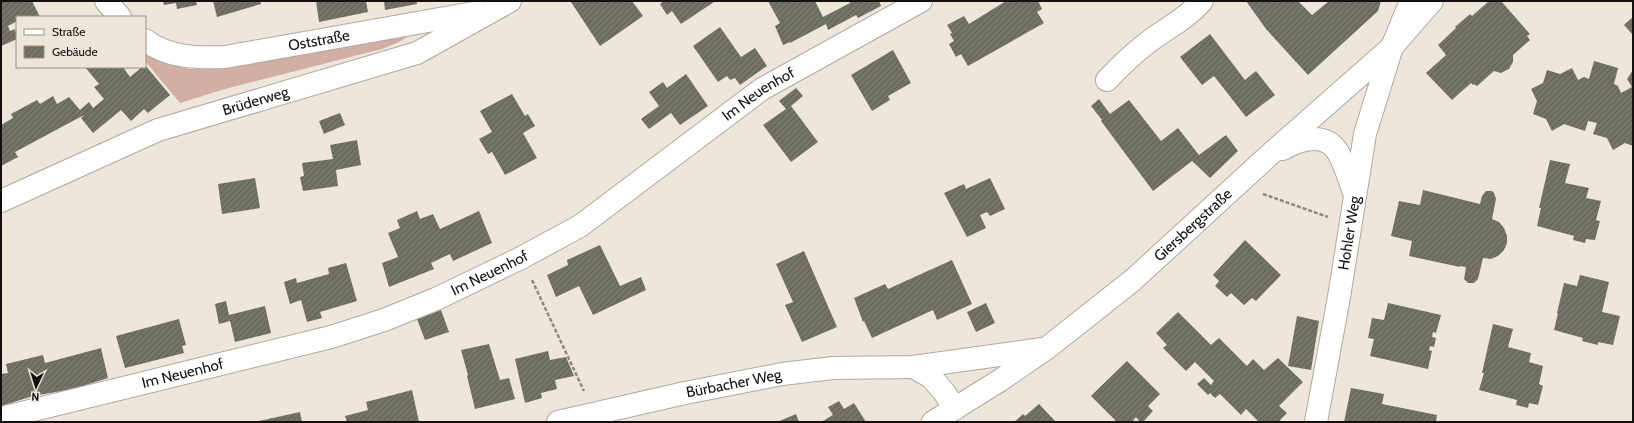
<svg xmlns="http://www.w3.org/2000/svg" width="1634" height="423" font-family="Cabin,sans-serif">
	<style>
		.grass { fill: #d3aea5 }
		.building { fill: url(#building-hatch) }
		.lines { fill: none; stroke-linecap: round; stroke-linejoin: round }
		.minor-casing { stroke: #b0a99f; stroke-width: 24 }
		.path { stroke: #8f8982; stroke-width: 2.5; stroke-dasharray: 4 2; stroke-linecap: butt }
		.minor { stroke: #fff; stroke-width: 22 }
		.labels { text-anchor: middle; stroke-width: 3; stroke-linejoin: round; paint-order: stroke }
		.street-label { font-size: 15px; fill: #13100d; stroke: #eee6db }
	</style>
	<defs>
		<pattern id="building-hatch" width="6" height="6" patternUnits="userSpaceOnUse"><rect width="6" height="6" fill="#747368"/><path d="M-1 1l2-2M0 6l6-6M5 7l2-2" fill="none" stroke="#5e5d54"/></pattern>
	</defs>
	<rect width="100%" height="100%" fill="#eee6db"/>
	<path class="grass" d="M410,35l-11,7 -17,7 -157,40 -45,14 -35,-42v-8l17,9 27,7 26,-1z"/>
	<path class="building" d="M1,1h31l8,16h-23v4l-9,5 2,5 5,-2 2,10 -16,7z
		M163,1h33l1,4 -20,4 -1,-6 -12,2z
		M213,1h47l1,3 -44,13z
		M316,1h50l2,11 -49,10z
		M384,1h32l1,3 -32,6z
		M573,1h59l11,15 -43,30 -29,-44z
		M664,1h49l1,1 -33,22 -9,-13 -5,4 -7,-11z
		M768,1h47l8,16 27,-14 -1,-2h30l2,5 -23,12 -2,-3 -28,15 -2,-6 -36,19v-1l-7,3 -8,-19 5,-3z
		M1006,1h32l4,8 -5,3 7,11 -76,43 -7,-12 -5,3 -7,-13 5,-3 -4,-7 2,-1 -5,-8 17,-9 5,8z
		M1246,1h52l14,14 17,-14h52l-3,10 -70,64 -42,-46z
		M1489,1h12l29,33 -3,2 3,4 -17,15v7l-4,7 -8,4 -7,-2 -17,15 -3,-2 -1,1 -2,-2 -19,17 -26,-27 20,-18 -8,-10 18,-17 -1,-1 15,-13 2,2z
		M1633,17v18l-9,-10z
		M720,27l21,30 14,-9 12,18 -27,19 -5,-7 -5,2 -3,-4 -9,6 -25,-36z
		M1210,34l35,46 11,-9 19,24 -29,22 -32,-41 -12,9 -22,-28z
		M893,50l18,33 -23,13 2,4 -18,11 -21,-36z
		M1594,61l24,7 -4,16 4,2 3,7 11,-6 -5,-8 6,-9v76l-8,-3 -12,7 -6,-12 -14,-4 4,-11 -9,-2 -3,10 -21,-7 -12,7 -6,-12 -13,-5 4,-13 -6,-12 12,-6 4,-13 13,4 12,-6 6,12 6,-3 5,2z
		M145,65l25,30 -22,18 -4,-4 -13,12 -10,-11 -28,23 -12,-15 3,-3 -69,37 3,5 -17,9v-41l12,-7 -2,-4 26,-14 3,4 13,-8 4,8 12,-7 11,13 9,-8 4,6 11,-9 -10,-12 5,-3 -14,-17h38l7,10 12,-10h3z
		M686,74l22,32 -28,19 -9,-12 -22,16 -8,-10 18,-13 -10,-14 14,-10 4,6z
		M796,88l7,8 -12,10 27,36 -27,20 -28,-37 23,-16 -7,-8z
		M512,94l13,22 3,-2 7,12 -12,7 14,25 -32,17 -13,-23 -4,2 -9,-15 13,-7 -12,-21z
		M1099,99l11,15 19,-14 32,41 17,-13 21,27 27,-20 12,16 -28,27 -18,-17 -39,30 -52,-70 1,-1 -11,-14z
		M340,113l5,12 -21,9 -5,-13z
		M357,140l4,25 -25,5 2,16 -35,5 -3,-14 4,-1 -2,-13 31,-4 -3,-14z
		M1550,160l20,4 -5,19 24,5 -3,10 15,3 -5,19 4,1 -5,19 -9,-1 -1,4 -12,-3 1,-4 -37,-10 4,-18h-2z
		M255,178l5,30 -38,6 -4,-30z
		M990,178l15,31 -15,7 -3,-4 -7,3 6,13 -19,9 -23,-44 20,-9 2,5z
		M1423,190l57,14 2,-8 4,-5h6l2,2 2,6 -4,20 7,3 5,6 3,8v7l-3,7 -6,6 -7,3 -8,-1 -5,21 -4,4h-6l-4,-4 2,-12 -6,-1v1l-51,-11 3,-15 -21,-5 8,-35 21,4z
		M417,211l3,8 13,-5 7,15 39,-18 13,32 -39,18 -3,-7 -19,9 3,6 -45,18 -7,-24 16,-6 -10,-24 12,-5 -3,-8z
		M1245,240l36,35 -25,26 -4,-3 -8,7 -13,-12 -4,4 -12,-11 4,-5 -6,-6z
		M600,245l20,41 21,-9 5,13 -53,25 -14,-29 -23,11 -9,-22 21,-10 -1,-5z
		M804,251l33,76 -35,15 -17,-37 8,-3 -17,-38z
		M952,260l20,44 -35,16 -4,-10 -61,28 -8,-17 -1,1 -9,-24 31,-14 3,5z
		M346,263l11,38 -37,11 2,6 -15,4 -6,-22 -11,4 -6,-22 12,-4 1,5 32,-9 -1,-6z
		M1580,275l29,7 -7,30 18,4 -7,29 -15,-3v3l-16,-4 1,-3 -29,-8 4,-17h-1l7,-30 13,3z
		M226,301l3,14 36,-9 6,27 -36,9 -5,-21 -11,3 -4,-20z
		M986,303l9,20 -19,9 -9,-20z
		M1388,303l53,12 -5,18 -3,-1 -1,5 4,1 -2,9 -4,-1 -1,4 3,1 -4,18 -58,-13 4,-17 -6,-1 4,-20 12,2z
		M441,310l8,22 -24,8 -8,-21z
		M1178,312l33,33 8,-7 28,28 6,-7 11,11 14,-12 25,24 -24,24 8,7 -7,7 2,2h-23l-13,-13 -5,6 -21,-21 -5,4 -5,-5 -2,2 -11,-11 7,-6 7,7 3,-4 -19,-19 -9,9 -23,-23 4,-3 -11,-12z
		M1297,316l22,5 -8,49 -23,-4z
		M179,319l7,26 -4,1 2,7 -59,15 -9,-32z
		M1493,324l20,5 -5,18 23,6 -2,9 14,4 -4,18 4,2 -5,19 -9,-2 -1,5 -12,-3 1,-5 -38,-10 5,-17h-2z
		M489,344l11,36 9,-2 6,21 -40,10 -8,-33 1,-1 -7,-25z
		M101,348l7,30 -35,11 -40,7 -32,10v-32l7,-1 -2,-9 37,-9 2,8z
		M548,351l2,9 16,-3 8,19 -19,4 2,9 -16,4 1,5 -17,5 -10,-44z
		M1127,361l33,33 -12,12 5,5 -10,11h-3l-4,-5 -4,5h-15l-26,-26z
		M1351,388l33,6 -2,10 55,11 -1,7h-92z
		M412,390l7,32h-72l-2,-6 23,-6 -2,-8z
		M839,401l5,8 10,-6 12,19h-45l12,-7 -5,-8z
		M1039,404l17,18h-42l9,-8 2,2z
		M300,412l2,10h-43v-1z
		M796,414l3,8h-22z"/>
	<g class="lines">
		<g class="minor-casing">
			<g id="minor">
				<path d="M106,1l14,16"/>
				<path id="s1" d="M145,40c23,18 53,18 80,17l254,-45"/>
				<path d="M1107,80c14,-15 28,-28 44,-40 18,-13 36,-22 51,-39"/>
				<path d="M1283,149c13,-8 36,-16 50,-3 9,8 17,36 22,49"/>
				<path id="s2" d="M1,201l157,-71 259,-77 93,-52"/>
				<path d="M913,367l18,10 13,15 11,17"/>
				<path id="s3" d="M1,418l330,-81 53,-17 52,-21 85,-41 59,-32 182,-137 159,-88"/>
				<path id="s4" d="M558,422l127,-29 97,-19 51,-6 80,-1 129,-18"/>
				<path id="s5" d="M933,422l66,-41 48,-33 86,-68 133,-122 126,-111 40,-46"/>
				<path id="s6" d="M1316,422l23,-125 26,-163 27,-87 19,-46"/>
			</g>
		</g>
		<path class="path" d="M1263,194l65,23
			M532,280l52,111"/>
		<use href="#minor" class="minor"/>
	</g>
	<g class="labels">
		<g class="street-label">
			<text dy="5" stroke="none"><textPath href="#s1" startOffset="179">Oststraße</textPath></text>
			<text dy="5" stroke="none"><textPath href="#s3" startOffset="835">Im Neuenhof</textPath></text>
			<text dy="5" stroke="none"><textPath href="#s2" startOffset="274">Brüderweg</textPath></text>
			<text dy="5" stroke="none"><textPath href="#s5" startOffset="327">Giersbergstraße</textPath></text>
			<text dy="5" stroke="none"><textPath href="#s6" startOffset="192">Hohler Weg</textPath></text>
			<text dy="5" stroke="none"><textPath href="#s3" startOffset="511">Im Neuenhof</textPath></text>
			<text dy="5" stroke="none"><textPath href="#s3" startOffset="187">Im Neuenhof</textPath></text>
			<text dy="5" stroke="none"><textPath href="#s4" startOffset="180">Bürbacher Weg</textPath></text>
		</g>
	</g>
	<rect width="1634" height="423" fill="none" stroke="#13100d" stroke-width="4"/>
	<rect x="16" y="16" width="130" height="52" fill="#eee6db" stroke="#969089"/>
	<rect x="24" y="29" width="20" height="6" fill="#ffffff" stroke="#969089"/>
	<text x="52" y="36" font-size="12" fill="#13100d">Straße</text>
	<rect x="24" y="46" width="20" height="12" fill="url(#building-hatch)" stroke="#969089"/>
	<text x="52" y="56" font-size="12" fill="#13100d">Gebäude</text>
	<g transform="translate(36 387) rotate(184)" stroke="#eee6db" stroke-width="3" paint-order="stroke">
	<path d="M0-3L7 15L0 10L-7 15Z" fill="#13100d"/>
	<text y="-6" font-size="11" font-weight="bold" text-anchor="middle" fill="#13100d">N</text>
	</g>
</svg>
